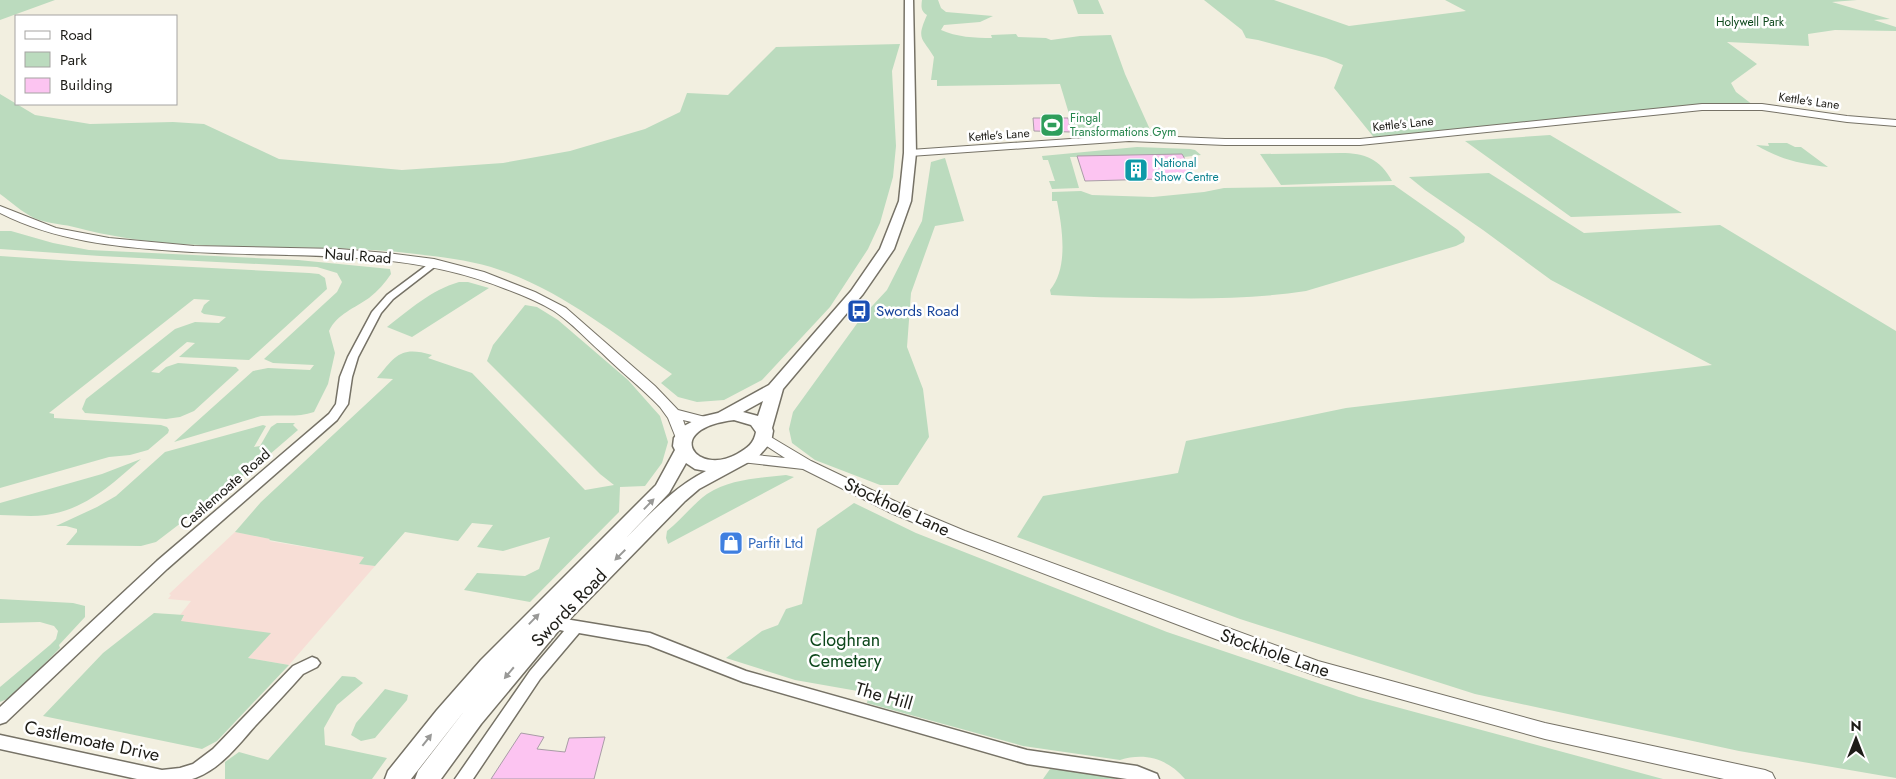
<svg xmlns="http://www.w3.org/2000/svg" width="1896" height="779" font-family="Jost,sans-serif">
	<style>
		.industrial { fill: #f7ded6 }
		.green { fill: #bbdbbe }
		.building { fill: #fcc4f1; stroke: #a99da6 }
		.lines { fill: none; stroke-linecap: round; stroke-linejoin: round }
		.minor-casing { stroke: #767266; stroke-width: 3 }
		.tertiary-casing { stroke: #767266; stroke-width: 2 }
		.secondary-casing { stroke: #767266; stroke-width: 3 }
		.minor { fill: #fff; fill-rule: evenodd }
		.tertiary { fill: #fff; fill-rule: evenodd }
		.secondary { fill: #fff; fill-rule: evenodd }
		.oneway { fill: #999997 }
		.labels { text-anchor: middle; stroke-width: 5; stroke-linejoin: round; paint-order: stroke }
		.far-park-label { font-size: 12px; fill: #0e481c; stroke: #fff }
		.far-street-label { font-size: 12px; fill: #1d1c17; stroke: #fff }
		.far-leisure-label { font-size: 12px; fill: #27864d; stroke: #fff; text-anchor: start }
		.far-culture-label { font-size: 12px; fill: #0d838f; stroke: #fff; text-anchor: start }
		.street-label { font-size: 15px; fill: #1d1c17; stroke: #fff }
		.transit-label { font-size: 15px; fill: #164399; stroke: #fff; text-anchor: start }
		.shop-label { font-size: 15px; fill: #366cbe; stroke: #fff; text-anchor: start }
		.near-street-label { font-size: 18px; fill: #1d1c17; stroke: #fff }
		.near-park-label { font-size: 18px; fill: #0e481c; stroke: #fff }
	</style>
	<rect width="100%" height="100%" fill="#f2efe0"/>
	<path class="industrial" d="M235,532l36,7 -2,2 96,16 -5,7 15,2 -86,99 -41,-7 22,-25 -90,-10 4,-7 -4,-1 11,-14 -23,-2 3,-4 -2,-1z"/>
	<path class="green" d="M0,0h55l-55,20z
		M922,0h16l3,8 5,4 47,4 -13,6 -36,3 -3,5c15,7 34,8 51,8l-1,-3 25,-1 2,3 28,1 5,2 29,-4 31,-1 14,39 27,60 -76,3 -16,-53 -123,2v-6h-6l3,-23c-12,-20 -18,-17 -7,-42 -6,-4 -6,-8 -5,-15z
		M1073,0h25l6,14h-26z
		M1204,0h70l75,26 117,-15 -21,-11h412l-25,2 58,17 -16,1 22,7v4l-61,-1 -27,4 1,12 -82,-4 30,22 -26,19 5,9 17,13 -377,35 -42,-52 9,-23 -17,-7 -68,-18 -12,-2 -4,-8z
		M900,44l-8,27 4,75 -3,31 -13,46 -12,26 -38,58 -68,73 -38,20 -27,2 -19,-5 -17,-14 11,-9c-58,-40 -113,-86 -181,-107 -24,-7 -50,-10 -75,-13 -111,-14 -228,3 -338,-26 -13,-4 -31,-4 -44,-10 -12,-6 -23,-16 -34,-24v-100l35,21 55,9 83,-2 31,2 75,35 123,11 101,-7 67,-12 75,-22 35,-17 7,-19 41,2 48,-48z
		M1550,135l132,78 -111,4 -106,-76z
		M1768,143h19l8,4h6l27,20c-27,-3 -49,-8 -72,-22l13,1z
		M1137,147l53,2 5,1 6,5 -17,2 -2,-2 -112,2 9,31 -27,1 -3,-8h6l-7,-21h-5l-1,-4z
		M1341,153c24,0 39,6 51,28l-111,4 -21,-31z
		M945,158l19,63 -29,5 -24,67 -4,54 16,42 6,48 -31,48h-18l-65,-25 -23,-17 -3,-14 4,-17 68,-94 26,-28 35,-69 9,-59z
		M1489,173l95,60 136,-8 176,106v447l-157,-27 -264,-57 -235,-75 -223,-82 26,-41 135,-23 8,-32 160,-33 366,-43 -161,-85 -68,-50 -58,-40 -16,-13z
		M1394,185l64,45 7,7 -1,5 -8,4 -150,45c-52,8 -103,8 -156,7 -33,0 -66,-1 -99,-3l-1,-5c19,-22 12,-63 7,-89h-5v-9l29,-1 11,4 61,2 51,-5 20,-4z
		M0,231h11l42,12 36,7 209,10 92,9 1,5c-6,9 -13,17 -22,24 -14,10 -32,16 -40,33l6,22 -7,31 -14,28c-17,6 -35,2 -53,4l-87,26 79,-71 15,-3 42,2 4,-5 -41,-2 -9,-4 73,-67 5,-10 -5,-9 -20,-6 -217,-11 -100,-7z
		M0,256l74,5 235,12 10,1 6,4 2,11 -78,71 -70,-3 16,-14 -8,-1 -36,30 8,1 7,-6 12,-4 58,4 3,3 -45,41 -14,6 -14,2 -81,-6 -3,-4 4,-10 89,-70 20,-7 24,1 7,-6 -22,-3 -3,-2 3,-7 6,-5 -16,-1 -145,114 5,1v4l107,7 6,2 2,3 -1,3 -20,17 -18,5 -21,2 -109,31z
		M459,282h9l21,6 -77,49 -25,-10c22,-17 44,-37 72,-45z
		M525,305l12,2 21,13 70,60 32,36 8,26 -6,21 -17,23 -25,1 -1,25 -89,90 -66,-12 13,-17 48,3 14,-7 11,-32 -47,14 -26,-4 16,-22 -21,-2 -14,18 -53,-9 -30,34 -16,-2 5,-7 -95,-17 1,-1 -35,-7 26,-30 132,-123 -16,-1c19,-23 24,-32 55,-23l-4,3 44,15 113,117 29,-5 -14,-11 -113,-113 6,-16z
		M277,423h18l-2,2 5,5 -36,31 -106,81 -15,4 -75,-1 11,-13v-3l-11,-3h-10l41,-19 19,-11 49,-44 98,-27 3,1 -12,21 6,-1 11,-19z
		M141,459c-29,25 -56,51 -95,56 -15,2 -31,0 -46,0v-12l102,-29z
		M786,475l8,2 -126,67 -2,-6 1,-7c14,-11 26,-27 40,-37 23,-15 52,-16 79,-19z
		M854,503l62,30 251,99 192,65 304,82h-478c-17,-20 -40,-27 -65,-19l-97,-14 -156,-43 2,-10 -74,-13 -69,-22 36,-27 16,-6 8,-16 16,-5 15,-75z
		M0,599l73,4 12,3v11l-26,28 1,3 -48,49 -12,5v-15l50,-42 6,-6 2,-8 -4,-5 -14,-4 -40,1z
		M154,613l30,2 -3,6 90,12 -23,25 41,7 -72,76 -15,8 -159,-33 60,-63z
		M342,676l13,1 8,6 -26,22 -13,23 1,17 62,13 -15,21h-147v-17l14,-10 29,8z
		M385,689l23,6 -1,5 -32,38 -14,3 -10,-6 5,-12z
		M1050,769l63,4 17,6h-87z"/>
	<path class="building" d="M1033,118h35l3,14 -37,-1z
		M1182,154l14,24 -111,3 -8,-25z
		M521,733l23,4 -7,12 28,3 4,-14 36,-1 -11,42h-103z"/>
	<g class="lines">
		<g class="minor-casing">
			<path id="minor" d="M434,260l5,3 -2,2 -44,34 -12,14 -23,44 -6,20 -4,27 -11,16 -170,149 -161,153 -6,2v-17l157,-146 172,-147 7,-10 4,-27 8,-20 24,-45 15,-17z
				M553,617l97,16 96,38 281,79 110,16 20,8 2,5h-32l-100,-15 -284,-82 -95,-37 -69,-12 -39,46 -67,100h-18l75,-108 34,-40 -16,-4 -2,-4 2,-4z
				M312,657l5,2 3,4 -3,4 -14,7c-15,17 -31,34 -47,51 -18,20 -37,46 -64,54h-55l-137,-30v-14l162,35 18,-2 13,-4 20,-15 80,-83z"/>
		</g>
		<g class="tertiary-casing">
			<path id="tertiary" d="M1702,104h60l85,12 49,4v6l-49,-4 -85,-12h-60l-342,35h-135l-96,-4 -219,15 -5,-3 5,-3 219,-15 96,4h135z
				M0,206l56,22 53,10 85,8 145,3 48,4 47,6 50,13 51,20 31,16 89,78 23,24 31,8 2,3 -2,3 -5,1 -21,-5 7,20 -2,3h-10l-10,-25 -8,-11c-18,-19 -39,-35 -58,-54 -16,-14 -30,-30 -48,-42 -15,-9 -32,-16 -48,-22 -107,-43 -218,-30 -330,-38 -60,-4 -121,-10 -176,-38z
				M764,433l47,28 92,44 62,26 353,130 227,62 220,47 7,3 3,6h-51l-179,-40 -228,-63 -91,-33 -273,-104 -62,-26 -88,-44 -62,-7 -2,-3 2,-3 5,-2 39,4 -26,-17 -2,-3 2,-3z"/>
		</g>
		<g class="secondary-casing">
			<path id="secondary" d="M905,0h8l3,153 -5,48 -17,48 -31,45 -80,95 -11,39 1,3 -2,11 -13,15 -59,32 -14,12 -125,128 -79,95 -40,55h-26l3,-8 47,-61 -54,69h-26l3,-8 49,-61 44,-50 175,-175 19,-35 -2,-4 1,-8 8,-11 19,-10 17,-4 51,-28 82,-94 29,-42 19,-48 5,-48zM763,401l-5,15 -15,-4zM734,420l17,5 5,7c-2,11 -8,16 -19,22 -41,23 -76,-25 -3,-34zM686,463l9,6 11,2c-32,16 -55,42 -80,67l43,-45z"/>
		</g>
		<use href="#minor" class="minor"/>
		<use href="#tertiary" class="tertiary"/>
		<use href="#secondary" class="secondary"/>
	</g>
	<defs><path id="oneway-solid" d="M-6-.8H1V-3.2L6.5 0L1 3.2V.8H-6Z" transform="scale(1.25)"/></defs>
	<g class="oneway">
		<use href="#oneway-solid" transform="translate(649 504) rotate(-46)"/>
		<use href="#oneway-solid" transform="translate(620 555) rotate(135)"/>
		<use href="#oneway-solid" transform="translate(534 619) rotate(-46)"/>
		<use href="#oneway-solid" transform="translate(509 673) rotate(130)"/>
		<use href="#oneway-solid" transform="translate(427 740) rotate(-52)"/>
	</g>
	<defs>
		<g id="stadium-square" transform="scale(1.25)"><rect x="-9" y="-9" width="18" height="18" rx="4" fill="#2e9e5b" stroke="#fff"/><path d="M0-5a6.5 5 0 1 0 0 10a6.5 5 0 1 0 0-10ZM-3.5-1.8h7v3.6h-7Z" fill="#fff"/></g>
		<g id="building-square" transform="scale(1.25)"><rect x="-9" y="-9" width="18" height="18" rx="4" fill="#0f9aa8" stroke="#fff"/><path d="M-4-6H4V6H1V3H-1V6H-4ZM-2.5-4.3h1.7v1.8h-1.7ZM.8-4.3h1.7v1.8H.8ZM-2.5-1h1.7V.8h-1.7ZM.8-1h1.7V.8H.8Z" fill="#fff"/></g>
		<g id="bus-square" transform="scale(1.25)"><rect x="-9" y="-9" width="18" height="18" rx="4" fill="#1a4fb4" stroke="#fff"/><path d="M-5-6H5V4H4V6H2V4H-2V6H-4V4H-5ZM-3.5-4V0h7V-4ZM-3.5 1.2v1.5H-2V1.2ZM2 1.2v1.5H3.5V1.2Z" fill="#fff"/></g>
		<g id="shop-square" transform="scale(1.25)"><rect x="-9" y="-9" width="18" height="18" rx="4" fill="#3f7fe0" stroke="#fff"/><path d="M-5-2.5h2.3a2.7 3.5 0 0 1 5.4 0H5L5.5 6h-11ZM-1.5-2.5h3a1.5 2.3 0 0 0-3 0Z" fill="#fff"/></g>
	</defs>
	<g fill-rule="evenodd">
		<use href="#stadium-square" x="1052" y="125"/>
		<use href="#building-square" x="1136" y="170"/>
		<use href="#bus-square" x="859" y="311"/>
		<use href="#shop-square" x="731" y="543"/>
	</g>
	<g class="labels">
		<g class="far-park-label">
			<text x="1750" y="26">Holywell Park</text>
		</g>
		<g class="far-street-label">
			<text transform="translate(1809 101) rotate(8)" y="4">Kettle's Lane</text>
			<text transform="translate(1403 124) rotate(-6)" y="4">Kettle's Lane</text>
			<text transform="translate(999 135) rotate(-4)" y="4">Kettle's Lane</text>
		</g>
		<g class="far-leisure-label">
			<text x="1070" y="122">Fingal<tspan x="1070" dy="14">Transformations Gym</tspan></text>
		</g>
		<g class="far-culture-label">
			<text x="1154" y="167">National<tspan x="1154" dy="14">Show Centre</tspan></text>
		</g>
		<g class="street-label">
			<text transform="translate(358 256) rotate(4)" y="5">Naul Road</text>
			<text transform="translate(225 489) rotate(-41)" y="5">Castlemoate Road</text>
		</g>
		<g class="transit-label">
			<text x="876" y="316">Swords Road</text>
		</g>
		<g class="shop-label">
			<text x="748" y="548">Parfit Ltd</text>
		</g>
		<g class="near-street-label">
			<text transform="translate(897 507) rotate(25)" y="6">Stockhole Lane</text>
			<text transform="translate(569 608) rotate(-46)" y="6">Swords Road</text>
			<text transform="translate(1275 653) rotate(19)" y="6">Stockhole Lane</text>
			<text transform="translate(884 696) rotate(16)" y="6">The Hill</text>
			<text transform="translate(92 741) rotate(12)" y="6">Castlemoate Drive</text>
		</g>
		<g class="near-park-label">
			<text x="845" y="646">Cloghran<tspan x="845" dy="21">Cemetery</tspan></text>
		</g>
	</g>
	<rect x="15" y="15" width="162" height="90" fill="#ffffff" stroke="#a5a4a2"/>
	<rect x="25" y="31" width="25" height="8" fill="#ffffff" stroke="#a5a4a2"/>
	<text x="60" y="40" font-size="15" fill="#1d1c17">Road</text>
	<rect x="25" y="52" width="25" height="15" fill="#bbdbbe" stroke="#a5a4a2"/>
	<text x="60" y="65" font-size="15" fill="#1d1c17">Park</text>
	<rect x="25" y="78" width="25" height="15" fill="#fcc4f1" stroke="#a5a4a2"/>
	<text x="60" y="90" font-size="15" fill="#1d1c17">Building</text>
	<g transform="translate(1856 739)" stroke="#ffffff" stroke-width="4" paint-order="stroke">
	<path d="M0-4L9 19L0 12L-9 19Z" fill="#1d1c17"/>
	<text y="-8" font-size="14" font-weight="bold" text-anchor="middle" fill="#1d1c17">N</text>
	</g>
</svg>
